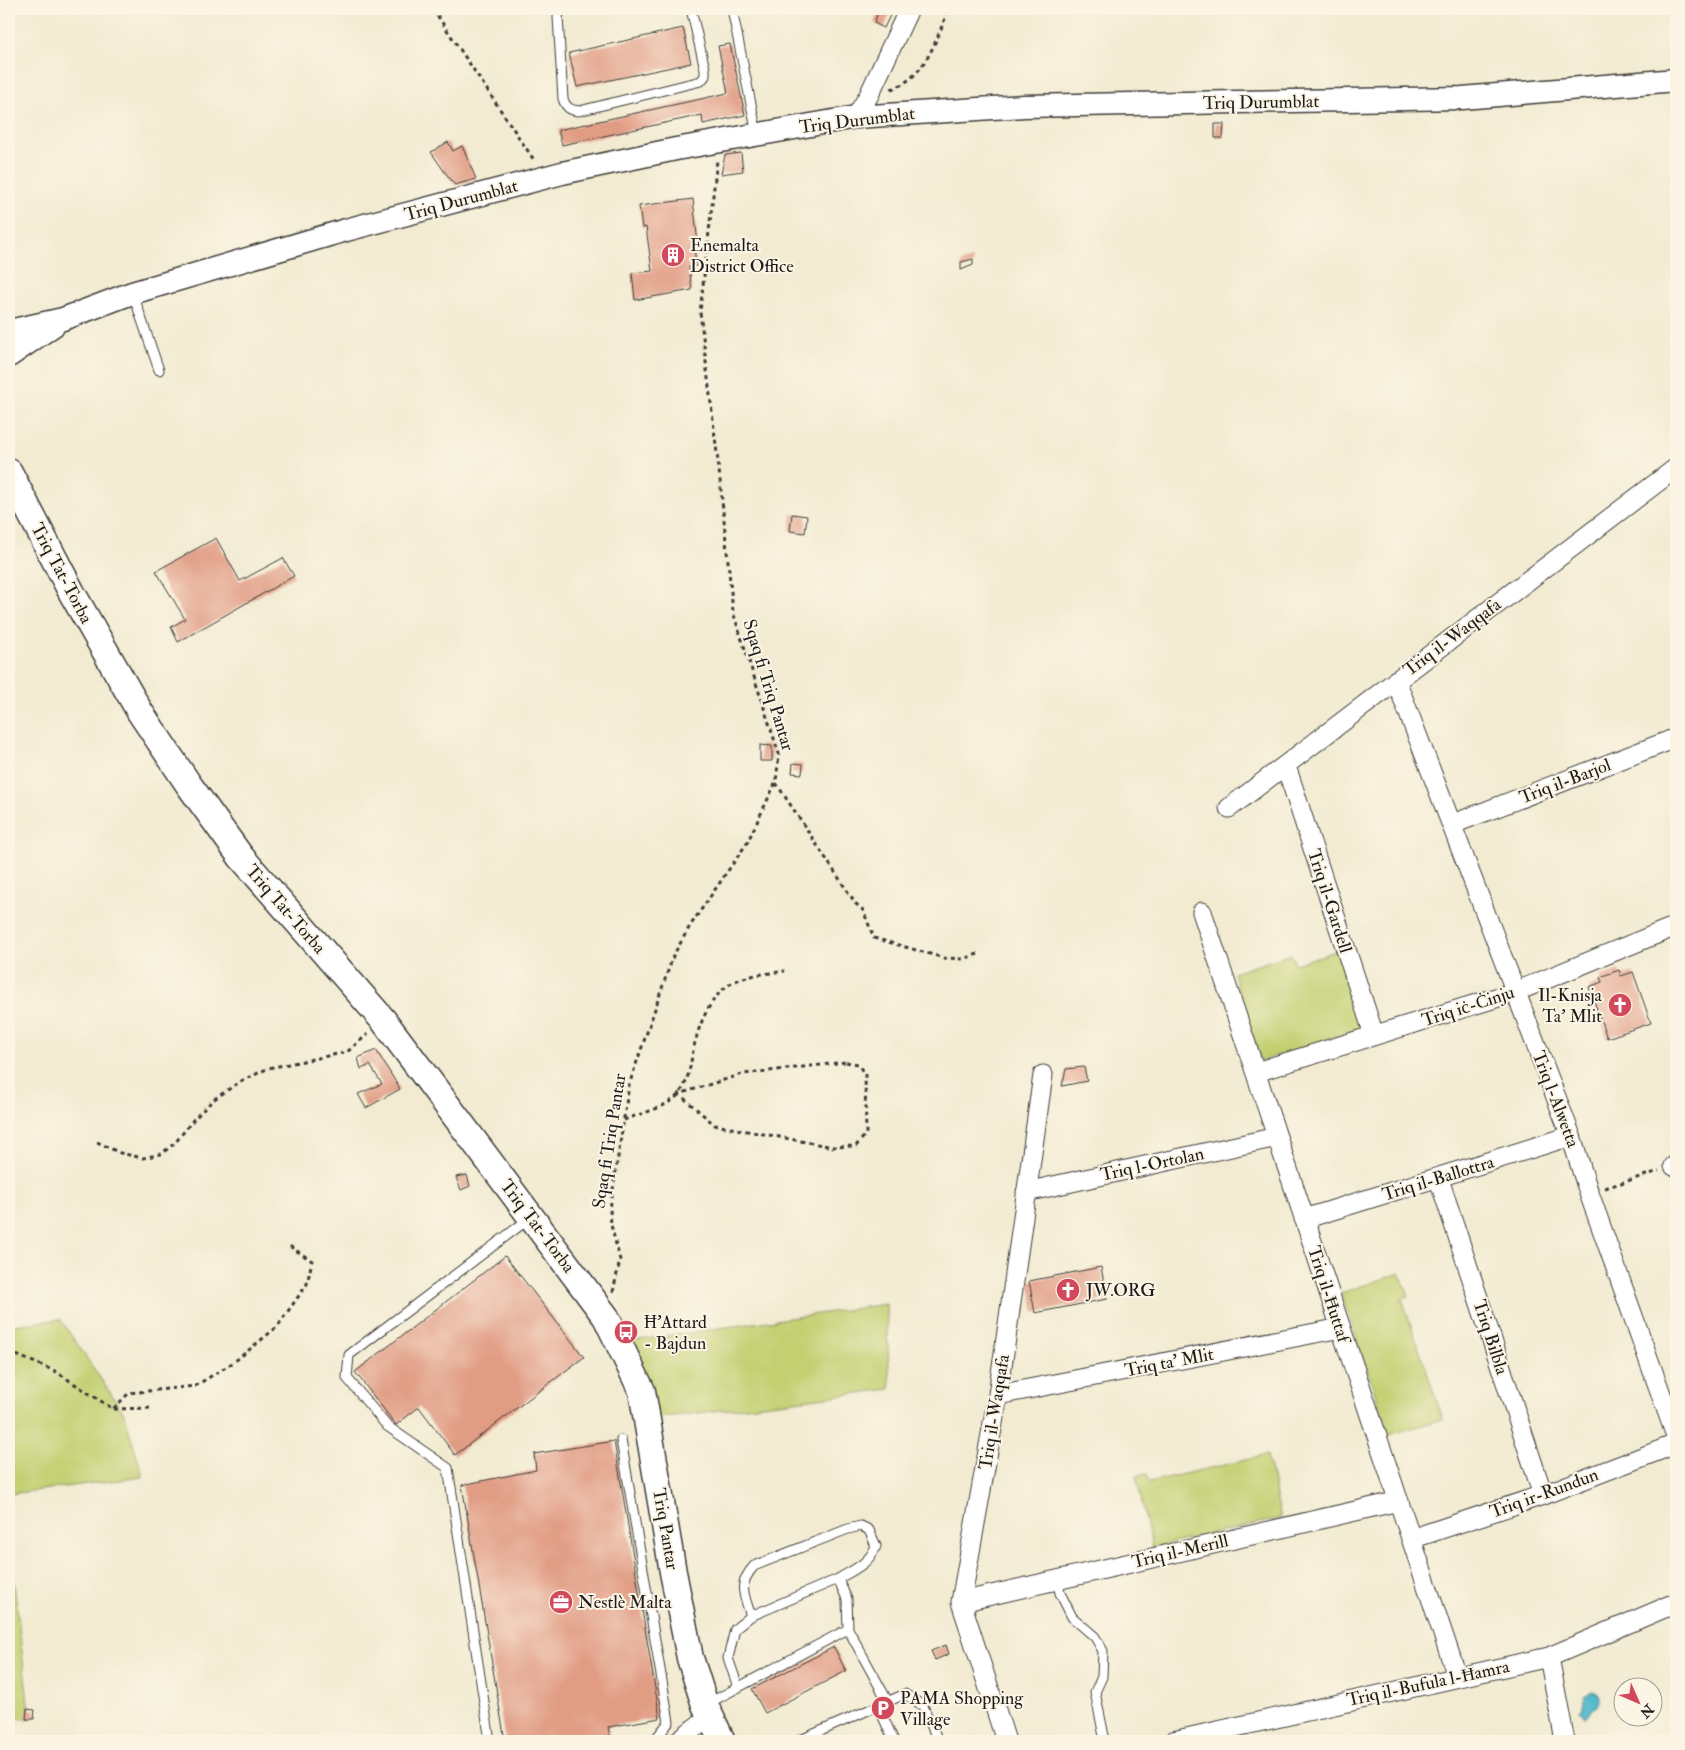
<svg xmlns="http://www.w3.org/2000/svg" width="1685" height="1750" font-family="'IM FELL Double Pica',serif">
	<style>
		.green { fill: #c3d072; stroke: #707647 }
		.water { fill: #4ab5c7; stroke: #336872 }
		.building { fill: #e19c84 }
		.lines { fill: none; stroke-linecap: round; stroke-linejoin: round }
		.service-casing { stroke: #3c3b37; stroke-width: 11 }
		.minor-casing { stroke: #3c3b37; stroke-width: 21 }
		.tertiary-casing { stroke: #3c3b37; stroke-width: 25 }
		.secondary-casing { stroke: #3c3b37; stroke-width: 29 }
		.path { stroke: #3c3b37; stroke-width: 3; stroke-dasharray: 4 4; stroke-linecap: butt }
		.service { stroke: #fff; stroke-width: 9 }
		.minor { stroke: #fff; stroke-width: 19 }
		.tertiary { stroke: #fff; stroke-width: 22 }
		.secondary { stroke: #fff; stroke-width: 26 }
		.labels { text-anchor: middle; stroke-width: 4; stroke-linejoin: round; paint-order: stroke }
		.street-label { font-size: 18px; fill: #1c1c1c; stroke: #fcf5e5 }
		.poi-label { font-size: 18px; fill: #1c1c1c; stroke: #fcf5e5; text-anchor: start }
	</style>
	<rect width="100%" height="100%" fill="#fcf5e5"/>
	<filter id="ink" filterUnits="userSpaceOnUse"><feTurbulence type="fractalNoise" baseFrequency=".02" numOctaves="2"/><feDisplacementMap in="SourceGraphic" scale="10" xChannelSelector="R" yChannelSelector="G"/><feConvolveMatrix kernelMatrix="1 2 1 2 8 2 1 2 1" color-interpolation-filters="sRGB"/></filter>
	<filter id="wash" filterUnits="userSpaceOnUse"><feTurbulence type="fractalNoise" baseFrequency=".0096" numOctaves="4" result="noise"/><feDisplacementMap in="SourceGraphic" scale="20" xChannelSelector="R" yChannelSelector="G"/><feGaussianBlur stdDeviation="1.12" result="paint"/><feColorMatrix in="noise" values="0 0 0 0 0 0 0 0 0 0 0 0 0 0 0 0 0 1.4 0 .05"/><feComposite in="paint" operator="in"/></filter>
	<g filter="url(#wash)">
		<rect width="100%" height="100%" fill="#f2ebd2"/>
		<path class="green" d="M1339,950l25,77 -103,34 -28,-88 58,-19 4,10z
			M1400,1273l9,24 -7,2 41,120 -54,16 -48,-142z
			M886,1304l4,85 -231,29 -28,-77z
			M60,1319l64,94 19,64 -134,17v-168z
			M1267,1455l14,63 -129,30 -16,-72 11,-2 2,8z
			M9,1540l21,180 -21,-3z"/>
		<path class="water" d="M1592,1691l8,5v7l-15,14 -6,-6 4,-4 1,-11z"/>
		<g id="blocks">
			<path class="building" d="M875,9h18l-9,19 -10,-5 5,-13z
				M683,28l8,35 -114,24 -8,-34z
				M730,44l15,71 -42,9 -1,-9 -140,30 -4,-15 170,-37 -10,-47z
				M1215,124h9l-1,14h-8z
				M448,142l5,9 9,-5 14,33 -21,6 -11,-14 -13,-19z
				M741,153l2,18 -22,3 4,-19z
				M693,199l5,45h-4l2,22 -7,1 3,23 -57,10 -3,-27 20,-2 -6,-44 -4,1 -3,-22z
				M973,259v6l-12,5v-8z
				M792,514l15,2 -2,17 -15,-2z
				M216,538l24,43 43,-23 11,18 -116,66 -7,-15 14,-8 -29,-48z
				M760,745l12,1v15h-12z
				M793,763l10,1 -1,10 -10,-1z
				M1619,970l2,6 12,-4 18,51 -44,15 -18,-51 13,-5 -2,-5z
				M376,1050l24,39 -34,19 -8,-14 24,-10 -12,-19 -9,4 -3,-11z
				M1084,1067l3,14 -25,5 4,-17z
				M467,1175l3,11 -9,4 -5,-13z
				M505,1256l79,101 -129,98 -36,-48 -23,18 -41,-53z
				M1101,1267l6,32 -72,14 -6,-32z
				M614,1441l46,277 -52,9 3,14h-106l-43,-256 74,-15 -2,-16z
				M946,1645l3,9 -14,6 -4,-9z
				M834,1647l12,24 -81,42 -13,-24z
				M27,1709l8,1 -1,9h-8z"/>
		</g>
	</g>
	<g filter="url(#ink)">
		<use href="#blocks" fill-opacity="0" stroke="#3c3b37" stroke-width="1"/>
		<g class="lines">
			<g class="service-casing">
				<path id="service" d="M561,9l-3,8 5,82c3,8 6,11 16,12l122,-30 4,-5v-7l-14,-60
					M732,9l25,125
					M133,294l26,76
					M621,1440l48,282 -15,19
					M1057,1579l3,14 12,24 23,20 8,14 -1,26 -7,15 10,49
					M751,1616c-7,-22 -14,-31 3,-50l94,-37 13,-3 8,4 7,16c-7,18 -23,24 -38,33
					M738,1687l-10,-29 7,-29 16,-13 87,-37 9,20 1,30 40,73
					M707,1704l141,-75
					M878,1706l16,35
					M490,1741l-42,-273 -61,-42 -40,-48 2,-23 181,-137
					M798,1741l107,-47 18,12 15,35"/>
			</g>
			<g class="minor-casing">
				<path id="minor" d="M856,117l13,-22 40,-86
					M1396,680l175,456 18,57 87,243
					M1286,766l88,269
					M1229,808l447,-340
					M1453,824l223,-86
					M1202,912l255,764
					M1256,1072l259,-80 161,-66
					M1674,1166l2,-1
					M1439,1179l104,316
					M1026,1192l251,-55
					M1304,1219l267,-83
					M998,1395l343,-67
					M1411,1539l132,-44 133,-51
					M961,1602l438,-101
					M1549,1657l16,84
					M678,1741l31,-24
					M1006,1741l-45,-139 37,-207 45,-320
					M1173,1741l376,-84 127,-54"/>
			</g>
			<g class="tertiary-casing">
				<path id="tertiary" d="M9,331l54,-12 69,-26 214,-63 216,-57 114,-24 180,-32 168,-11 438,-8 214,-18
					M9,356l45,-31"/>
			</g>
			<g class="secondary-casing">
				<path id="secondary" d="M9,472l63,121 68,119 49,73 52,72 143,164 222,296 36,74 31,181 17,86 15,47 17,36"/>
			</g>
			<path class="path" d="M433,9l101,151
				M9,14l6,-5
				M891,89c35,-11 45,-50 58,-80
				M776,783l80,121 7,6 11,28 70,20 19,1 18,-6
				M846,1062l12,2 7,11 1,59 -10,12 -23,1 -118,-22 -36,-31 64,-20z
				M624,1120c17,-7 43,-12 55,-26 10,-12 11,-29 14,-43 6,-29 20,-64 50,-73 14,-4 29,-5 42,-7
				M97,1142l23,11 23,5 18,-4 14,-11 18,-23 20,-20 28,-19 28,-13 78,-16 21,-18
				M1605,1188l54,-17
				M613,1292l7,-32 -9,-35 -1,-16 19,-124 44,-129 17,-30 57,-83 29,-61 3,-28 -46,-142 -14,-142 -19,-158 17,-152
				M9,1352l46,19 58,38 16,-16 66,-7 39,-24 43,-35 30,-43 5,-23 -24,-16
				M114,1409l37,-1"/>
			<use href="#service" class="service"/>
			<use href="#minor" class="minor"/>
			<use href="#tertiary" class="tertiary"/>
			<use href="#secondary" class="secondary"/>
		</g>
	</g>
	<defs>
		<g id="building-disc" transform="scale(1.25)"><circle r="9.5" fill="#d1495b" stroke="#fcf5e5"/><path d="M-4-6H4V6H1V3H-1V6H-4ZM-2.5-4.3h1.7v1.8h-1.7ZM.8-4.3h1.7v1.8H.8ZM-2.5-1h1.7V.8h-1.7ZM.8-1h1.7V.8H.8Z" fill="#fff"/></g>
		<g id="church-disc" transform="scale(1.25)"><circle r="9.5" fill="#d1495b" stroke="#fcf5e5"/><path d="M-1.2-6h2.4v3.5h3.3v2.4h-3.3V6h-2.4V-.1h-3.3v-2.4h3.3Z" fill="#fff"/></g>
		<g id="bus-disc" transform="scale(1.25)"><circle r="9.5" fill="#d1495b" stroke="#fcf5e5"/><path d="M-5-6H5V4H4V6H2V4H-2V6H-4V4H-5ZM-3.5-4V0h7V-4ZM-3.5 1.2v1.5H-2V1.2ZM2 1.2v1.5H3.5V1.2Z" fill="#fff"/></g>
		<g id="office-disc" transform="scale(1.25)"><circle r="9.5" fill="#d1495b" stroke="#fcf5e5"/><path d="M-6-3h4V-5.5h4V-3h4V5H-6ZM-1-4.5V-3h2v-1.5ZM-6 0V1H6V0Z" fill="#fff"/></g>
		<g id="parking-disc" transform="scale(1.25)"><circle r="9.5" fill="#d1495b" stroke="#fcf5e5"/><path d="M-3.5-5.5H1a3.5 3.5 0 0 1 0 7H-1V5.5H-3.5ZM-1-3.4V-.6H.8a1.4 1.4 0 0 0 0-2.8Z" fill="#fff"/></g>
	</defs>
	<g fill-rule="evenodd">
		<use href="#building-disc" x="673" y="255"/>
		<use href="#church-disc" x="1620" y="1005"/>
		<use href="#church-disc" x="1068" y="1290"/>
		<use href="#bus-disc" x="626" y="1332"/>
		<use href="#office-disc" x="561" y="1602"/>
		<use href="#parking-disc" x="883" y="1708"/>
	</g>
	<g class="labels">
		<g class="street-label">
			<text transform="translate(1261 102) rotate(-1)" y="6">Triq Durumblat</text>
			<text transform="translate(857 120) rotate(-7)" y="6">Triq Durumblat</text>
			<text transform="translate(461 200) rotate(-15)" y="6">Triq Durumblat</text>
			<text transform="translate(62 573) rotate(62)" y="6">Triq Tat-Torba</text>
			<text transform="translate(1452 637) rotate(-37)" y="6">Triq il-Waqqafa</text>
			<text transform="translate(769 685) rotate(73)" y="6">Sqaq fi Triq Pantar</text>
			<text transform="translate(1565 781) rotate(-21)" y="6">Triq il-Barjol</text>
			<text transform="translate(1330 901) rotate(72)" y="6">Triq il-Gardell</text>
			<text transform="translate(286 909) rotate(49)" y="6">Triq Tat-Torba</text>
			<text transform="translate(1468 1006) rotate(-18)" y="6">Triq iċ-Ċinju</text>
			<text transform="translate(1556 1099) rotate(69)" y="6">Triq l-Alwetta</text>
			<text transform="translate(609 1141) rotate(-81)" y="6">Sqaq fi Triq Pantar</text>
			<text transform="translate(1152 1164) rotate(-12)" y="6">Triq l-Ortolan</text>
			<text transform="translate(1438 1178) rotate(-17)" y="6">Triq il-Ballottra</text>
			<text transform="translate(538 1226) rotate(53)" y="6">Triq Tat-Torba</text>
			<text transform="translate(1329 1294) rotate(72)" y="6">Triq il-Ħuttaf</text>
			<text transform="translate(1491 1337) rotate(72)" y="6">Triq Bilbla</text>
			<text transform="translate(1169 1362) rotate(-11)" y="6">Triq ta' Mlit</text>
			<text transform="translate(994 1412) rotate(-81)" y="6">Triq il-Waqqafa</text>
			<text transform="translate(1544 1493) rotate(-20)" y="6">Triq ir-Rundun</text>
			<text transform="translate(666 1529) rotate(80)" y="6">Triq Pantar</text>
			<text transform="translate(1180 1551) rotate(-13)" y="6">Triq il-Merill</text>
			<text transform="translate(1428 1683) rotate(-12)" y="6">Triq il-Bufula l-Ħamra</text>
		</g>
		<g class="poi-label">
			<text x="690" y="251">Enemalta<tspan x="690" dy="21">District Office</tspan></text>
			<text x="1602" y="1001" text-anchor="end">Il-Knisja<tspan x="1602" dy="21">Ta' Mlit</tspan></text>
			<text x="1086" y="1296">JW.ORG</text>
			<text x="644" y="1328">Ħ'Attard<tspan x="644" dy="21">- Bajdun</tspan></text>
			<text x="578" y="1608">Nestlè Malta</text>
			<text x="900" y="1704">PAMA Shopping<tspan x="900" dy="21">Village</tspan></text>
		</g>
	</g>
	<rect width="1685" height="1750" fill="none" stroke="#fcf5e5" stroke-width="30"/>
	<g transform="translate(1638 1702) rotate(135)"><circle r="24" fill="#fcf5e5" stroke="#a29e95"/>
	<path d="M0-4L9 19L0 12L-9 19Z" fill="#d1495b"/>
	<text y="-8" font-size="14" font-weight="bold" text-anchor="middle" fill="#1c1c1c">N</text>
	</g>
</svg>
